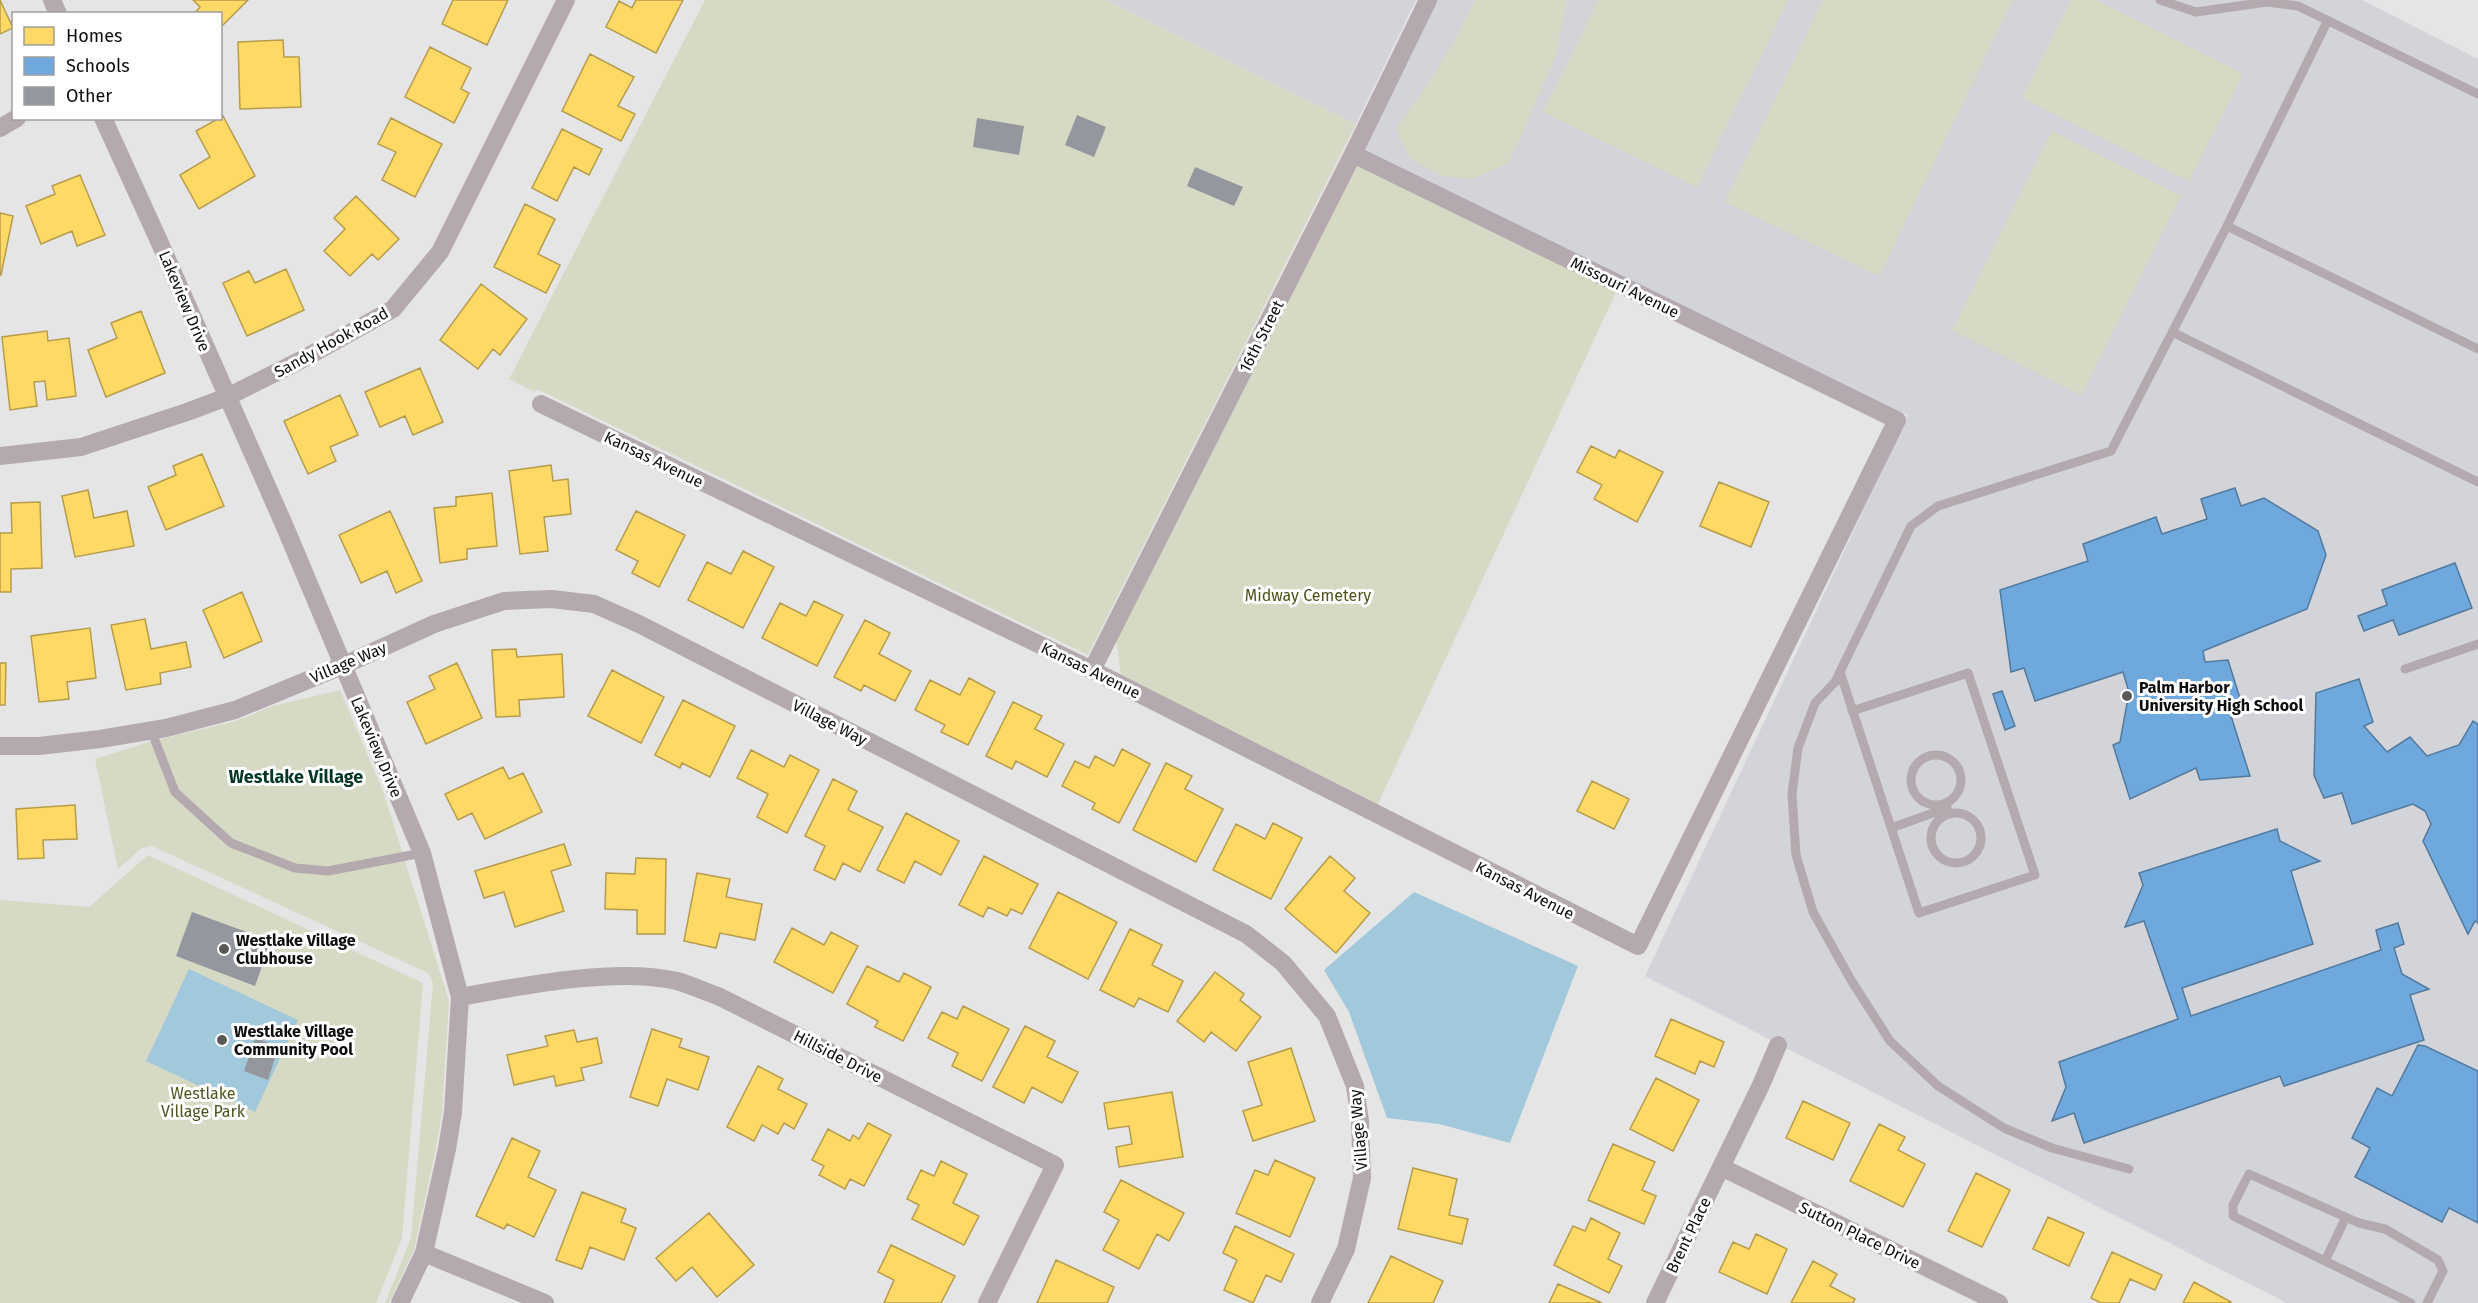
<svg xmlns="http://www.w3.org/2000/svg" width="2478" height="1303" font-family="'Fira Sans',sans-serif">
	<style>
		.built { fill: #d2d4d9 }
		.green { fill: #d6d9c4 }
		.water { fill: #a2c8db }
		.homes { fill: #ffd966; stroke: #b69c4b; stroke-width: 1.5 }
		.schools { fill: #6fa8dc; stroke: #527a9e; stroke-width: 1.5 }
		.building { fill: #94979e }
		.lines { fill: none; stroke-linecap: round; stroke-linejoin: round }
		.service { stroke: #b3a9ae; stroke-width: 9 }
		.minor { stroke: #b3a9ae; stroke-width: 18 }
		.poi-dot { fill: #595959; stroke: #fff; stroke-width: 2 }
		.labels { text-anchor: middle; stroke-width: 6; stroke-linejoin: round; paint-order: stroke }
		.street-label { font-size: 16px; fill: #0d0d0d; stroke: #fff }
		.park-label { font-size: 16px; fill: #4f531b; stroke: #fff }
		.poi-label { font-size: 16px; font-weight: bold; fill: #0d0d0d; stroke: #fff; text-anchor: start }
		.neighbourhood-label { font-size: 18px; font-weight: bold; fill: #043726; stroke: #fff }
	</style>
	<rect width="100%" height="100%" fill="#e5e5e6"/>
	<path class="built" d="M1105,0h311l-60,124z
		M1436,0h926l116,59v1244h-191l-642,-327 263,-561 -546,-265z"/>
	<path class="green" d="M705,0h400l251,124 -268,531 -551,-266 -2,3 -26,-13z
		M1475,0h92l-11,55 -47,108 -36,16 -32,-3 -31,-18 -14,-29c29,-40 59,-84 79,-129z
		M1598,0h190l-91,187 -154,-75z
		M1823,0h190l-134,276 -154,-74z
		M2071,0h25l147,74 -54,107 -167,-83z
		M2052,131l129,65 -100,199 -129,-65z
		M1360,157l260,127 -243,522 -256,-130 -5,-39z
		M340,690l43,101 66,210 -7,111 -6,36 -22,102 -25,53h-4l26,-65 22,-255 -5,-10 -276,-127 -10,2 -24,21 -23,-110 54,-17 87,-21 37,-15z
		M148,855l275,128 -21,255 -26,65h-376v-403l89,7z"/>
	<path class="water" d="M1414,892l164,74 -68,177 -71,-19 -52,-6 -38,-106 -25,-42z
		M189,969l109,51 -43,92 -109,-51z"/>
	<path class="homes" d="M0,0l13,28 -13,6z
		M193,0h55l-28,28v-14h-26l6,-7z
		M453,0h55l-21,45 -45,-21z
		M636,0h47l-27,53 -50,-26 13,-26 13,7z
		M283,40l1,17h15l2,50 -61,2 -2,-67z
		M430,47l41,21 -10,21 8,4 -15,30 -49,-26z
		M590,54l44,23 -16,29 17,8 -14,27 -59,-30z
		M223,116l32,60 -56,33 -19,-34 30,-18 -14,-26z
		M391,118l51,26 -27,53 -33,-17 14,-28 -18,-8z
		M562,129l40,20 -13,26 -15,-8 -17,34 -25,-13z
		M80,175l25,60 -28,11 -5,-15 -31,13 -15,-38 29,-12 -3,-8z
		M356,196l43,43 -21,21 -6,-6 -22,22 -26,-25 21,-22 -11,-11z
		M525,204l30,15 -17,35 22,11 -14,28 -52,-26z
		M0,213l13,3 -12,59h-1z
		M286,269l18,41 -57,26 -24,-53 26,-12 6,12z
		M481,284l46,35 -27,36 -7,-6 -15,20 -38,-29z
		M141,311l24,62 -59,24 -18,-47 29,-12 -6,-15z
		M47,331l1,10 21,-3 7,58 -29,4 -2,-19 -11,1 3,24 -27,4 -8,-73z
		M420,368l23,54 -30,13 -8,-19 -25,11 -15,-35z
		M340,395l18,40 -28,12 6,14 -28,13 -24,-53z
		M1591,446l24,12 4,-8 44,22 -26,50 -43,-23 8,-14 -25,-13z
		M202,454l22,52 -58,24 -18,-43 28,-12 -3,-9z
		M551,465l2,16 15,-2 3,35 -27,3 4,34 -28,3 -11,-83z
		M1719,482l50,20 -18,45 -51,-21z
		M88,490l6,28 33,-7 7,35 -59,11 -13,-61z
		M492,493l5,53 -30,3v10l-27,4 -6,-55 22,-2v-9z
		M40,502l2,66 -31,1v23h-11v-59h12l-1,-30z
		M390,511l32,70 -26,12 -9,-22 -26,12 -22,-48z
		M636,511l49,24 -26,52 -27,-14 6,-12 -22,-11z
		M743,551l31,16 -31,61 -55,-28 19,-38 24,12z
		M242,592l20,49 -38,17 -21,-48z
		M814,601l29,14 -26,51 -55,-28 18,-35 26,13z
		M145,619l6,30 35,-7 5,25 -31,6 1,11 -35,6 -15,-65z
		M865,620l25,13 -11,21 32,17 -16,30 -31,-16 -3,6 -27,-14z
		M90,628l6,50 -29,4 2,17 -30,3 -8,-66z
		M516,649l1,8 45,-3 2,43 -45,3 1,16 -24,1 -4,-67z
		M0,663h6l-1,42h-5z
		M457,663l25,55 -56,26 -19,-42 28,-13 -6,-13z
		M612,670l52,27 -23,46 -53,-27z
		M969,678l26,14 -27,53 -27,-13 4,-7 -30,-15 15,-30 30,15z
		M683,700l52,26 -25,51 -28,-14 -2,5 -25,-13z
		M1013,702l29,14 -7,13 29,15 -17,33 -31,-16 -4,8 -26,-13z
		M1122,749l28,15 -31,59 -27,-14 3,-6 -33,-17 13,-25 14,7 6,-12 19,10z
		M751,750l33,17 6,-12 29,15 -32,63 -30,-16 11,-23 -31,-16z
		M1166,763l26,13 -7,13 38,20 -27,53 -63,-32z
		M503,767l6,12 14,-6 19,39 -57,27 -13,-26 -14,7 -13,-26z
		M833,779l24,12 -9,19 35,17 -23,45 -17,-9 -8,17 -21,-10 11,-24 -20,-10z
		M1592,781l37,18 -15,30 -37,-18z
		M75,805l2,34 -34,1 1,18 -26,1 -2,-50z
		M906,813l53,28 -18,34 -26,-14 -11,22 -27,-13z
		M1273,823l29,15 -31,61 -58,-29 23,-46 29,15z
		M564,844l7,21 -20,6 13,40 -49,16 -11,-35 -20,6 -9,-27z
		M984,856l54,28 -16,30 -11,-5 -4,7 -19,-9 -5,10 -24,-12z
		M1330,856l25,22 -11,13 26,22 -34,40 -51,-44z
		M636,858l30,1 -1,75h-28v-24l-32,-1 1,-36 29,1z
		M697,873l33,6 -4,18 36,7 -7,36 -35,-7 -4,15 -32,-7z
		M1058,892l59,30 -29,57 -59,-31z
		M792,928l32,17 7,-13 27,14 -25,47 -59,-31z
		M1130,929l32,16 -10,20 31,16 -15,31 -29,-14 -5,9 -34,-17z
		M867,966l32,16 5,-9 27,14 -28,54 -28,-14 3,-6 -31,-17z
		M1215,972l29,22 -4,6 21,17 -25,34 -25,-19 -7,10 -27,-21z
		M963,1006l46,23 -27,52 -30,-15 6,-13 -30,-15 14,-26 15,7z
		M1671,1019l53,23 -10,25 -14,-6 -5,13 -40,-18z
		M1025,1026l30,15 -8,16 31,15 -16,31 -30,-16 -8,16 -31,-16z
		M652,1029l30,10 -3,8 30,10 -11,33 -31,-11 -9,27 -28,-9z
		M574,1030l3,12 20,-4 5,25 -21,5 3,12 -28,6 -2,-10 -40,9 -7,-30 41,-9 -3,-10z
		M1291,1048l24,73 -62,20 -10,-30 19,-6 -14,-43z
		M758,1066l25,13 -5,10 29,15 -13,25 -10,-6 -6,11 -16,-9 -8,16 -27,-14z
		M1656,1078l43,22 -26,51 -43,-22z
		M1172,1092l11,65 -64,10 -3,-20 16,-3 -3,-18 -21,3 -4,-26z
		M1803,1101l47,22 -17,37 -47,-22z
		M868,1123l23,12 -27,51 -14,-7 -5,10 -26,-14 5,-9 -12,-6 16,-31 22,12 3,-6 6,4z
		M1879,1124l26,13 -7,13 27,14 -22,43 -53,-26z
		M512,1138l28,13 -12,26 28,13 -22,47 -27,-13 -3,5 -28,-13z
		M1613,1144l42,18 -13,28 14,6 -12,28 -56,-24z
		M1275,1160l40,18 -25,59 -54,-24 19,-43 13,5z
		M941,1161l26,13 -14,29 26,13 -15,29 -52,-26 7,-14 -12,-6 14,-29 13,6z
		M1413,1168l44,11 -8,36 19,4 -6,25 -64,-15z
		M1976,1173l34,17 -28,57 -34,-16z
		M1121,1180l63,33 -15,28 -12,-7 -18,35 -36,-19 16,-30 -15,-8z
		M582,1192l44,17 -5,13 15,6 -12,32 -34,-13 -8,22 -26,-9z
		M709,1213l45,52 -37,32 -25,-30 -16,14 -20,-23z
		M2048,1217l36,16 -15,33 -36,-17z
		M1591,1218l29,15 -12,26 14,7 -13,27 -55,-28 19,-39 12,5z
		M1235,1226l59,28 -13,28 -15,-7 -13,28 -29,-13 13,-30 -14,-7z
		M1756,1234l31,15 -20,45 -48,-22 14,-30 16,7z
		M891,1245l64,31 -14,27h-57l10,-23 -16,-8z
		M2112,1252l50,23 -7,15 -25,-11 -11,24h-18l-10,-5z
		M1391,1256l52,25 -10,22h-65z
		M1056,1260l58,27 -7,16h-70z
		M1813,1261l24,13 -7,12 25,13 -2,4h-62z
		M2194,1282l37,20v1h-48z
		M1558,1284l44,19h-53z"/>
	<path class="schools" d="M2235,488l6,18 23,-8 54,33 8,24 -19,54 -104,42 2,11 23,-2 16,51 -13,5 19,60 -50,4 -4,-12 -66,31 -17,-54 7,-3 9,-50 -6,-20 -88,29 -11,-33 -13,4 -11,-82 88,-29 -5,-17 73,-27 6,17 45,-15 -6,-20z
		M2455,563l17,45 -73,27 -6,-15 -29,11 -6,-15 29,-11 -5,-15z
		M2359,679l14,43 -9,4 23,26 23,-15 17,19 32,-11 14,-24 5,3v199l-3,-2 -7,13 -45,-93 8,-17 -6,-13 -12,-7 -61,20 -10,-31 -18,5 -10,-23 2,-82z
		M2002,691l13,35 -10,4 -12,-36z
		M2277,829l3,12 40,20 -29,10 22,73 -131,44 9,28 190,-66 -5,-20 22,-7 6,21 -10,4 8,26 27,15 -19,6 14,45 -140,46 -4,-10 -196,67 -10,-30 -22,8 14,-34 -7,-25 119,-43 -34,-98 -19,6 18,-42 -4,-12z
		M2418,1045l7,1 53,25v152l-29,-15 -7,14 -87,-45 15,-29 -18,-10 25,-50 15,8z"/>
	<path class="building" d="M1077,115l29,12 -12,30 -29,-12z
		M977,118l47,8 -5,29 -46,-8z
		M1195,167l48,20 -9,19 -47,-20z
		M192,912l79,29 -16,45 -79,-30z
		M255,1038l24,8 -11,34 -24,-9z"/>
	<g class="lines">
		<path class="service" d="M2160,0l36,12 71,-10 31,4 180,88
			M2227,226l101,-206
			M2172,332l306,150
			M2405,669l73,-25
			M1840,672l79,241 116,-38 -67,-202 -116,38
			M151,730l24,62 56,51 64,25 33,3 94,-18
			M1911 780a25 25 0 1 1 50 0a25 25 0 1 1-50 0Z
			M1931 838a25 25 0 1 1 50 0a25 25 0 1 1-50 0Z
			M1891,828l56,-20
			M2129,1169l-77,-21 -48,-20 -66,-42 -48,-45 -39,-61 -38,-68 -17,-57 -4,-61 6,-46 17,-45 20,-21 76,-156 27,-20 173,-55 116,-225 251,123
			M2325,1261l21,-44
			M2411,1303l-178,-87v-11l16,-31 110,49 26,6 53,31 5,11 -16,32"/>
		<path class="minor" d="M52,0l6,14
			M103,118l56,123 126,286 137,326 38,144 -7,115 -6,37 -23,104 -24,50
			M0,128l17,-10
			M541,404l551,266 546,276 259,-526 -544,-266
			M0,456l81,-9 106,-35 40,-15 76,-38 90,-50 47,-57 126,-252
			M1092,670l261,-516 75,-154
			M0,746h39l61,-7 66,-11 69,-18 107,-44 92,-42 70,-23 48,-2 42,5 45,20 607,310 37,29 44,53 28,70 5,35 2,57 -16,71 -26,54
			M460,997c62,-11 155,-30 217,-16 14,4 29,11 43,16l335,168 -68,138
			M1721,1167l278,136
			M424,1253l121,50
			M1655,1303l106,-218 17,-40"/>
	</g>
	<g class="poi-dot">
		<circle cx="2127" cy="696" r="6"/>
		<circle cx="224" cy="949" r="6"/>
		<circle cx="222" cy="1040" r="6"/>
	</g>
	<g class="labels">
		<g class="street-label">
			<text transform="translate(1625 287) rotate(26)" y="6">Missouri Avenue</text>
			<text transform="translate(185 301) rotate(67)" y="6">Lakeview Drive</text>
			<text transform="translate(1261 336) rotate(-63)" y="6">16th Street</text>
			<text transform="translate(331 342) rotate(-29)" y="6">Sandy Hook Road</text>
			<text transform="translate(654 459) rotate(26)" y="6">Kansas Avenue</text>
			<text transform="translate(348 662) rotate(-23)" y="6">Village Way</text>
			<text transform="translate(1091 670) rotate(26)" y="6">Kansas Avenue</text>
			<text transform="translate(830 722) rotate(27)" y="6">Village Way</text>
			<text transform="translate(377 747) rotate(67)" y="6">Lakeview Drive</text>
			<text transform="translate(1525 890) rotate(27)" y="6">Kansas Avenue</text>
			<text transform="translate(838 1056) rotate(27)" y="6">Hillside Drive</text>
			<text transform="translate(1358 1130) rotate(-95)" y="6">Village Way</text>
			<text transform="translate(1688 1235) rotate(-64)" y="6">Brent Place</text>
			<text transform="translate(1860 1235) rotate(26)" y="6">Sutton Place Drive</text>
		</g>
		<g class="park-label">
			<text x="1308" y="601">Midway Cemetery</text>
			<text x="203" y="1099">Westlake<tspan x="203" dy="18">Village Park</tspan></text>
		</g>
		<g class="poi-label">
			<text x="2139" y="693">Palm Harbor<tspan x="2139" dy="18">University High School</tspan></text>
			<text x="236" y="946">Westlake Village<tspan x="236" dy="18">Clubhouse</tspan></text>
			<text x="234" y="1037">Westlake Village<tspan x="234" dy="18">Community Pool</tspan></text>
		</g>
		<g class="neighbourhood-label">
			<text x="296" y="783">Westlake Village</text>
		</g>
	</g>
	<rect x="12" y="12" width="210" height="108" fill="#ffffff" stroke="#9e9e9e" stroke-width="1.5"/>
	<rect x="24" y="27" width="30" height="18" fill="#ffd966" stroke="#9e9e9e" stroke-width="1.5"/>
	<text x="66" y="42" font-size="18" fill="#0d0d0d">Homes</text>
	<rect x="24" y="57" width="30" height="18" fill="#6fa8dc" stroke="#9e9e9e" stroke-width="1.5"/>
	<text x="66" y="72" font-size="18" fill="#0d0d0d">Schools</text>
	<rect x="24" y="87" width="30" height="18" fill="#94979e" stroke="#9e9e9e" stroke-width="1.5"/>
	<text x="66" y="102" font-size="18" fill="#0d0d0d">Other</text>
</svg>
